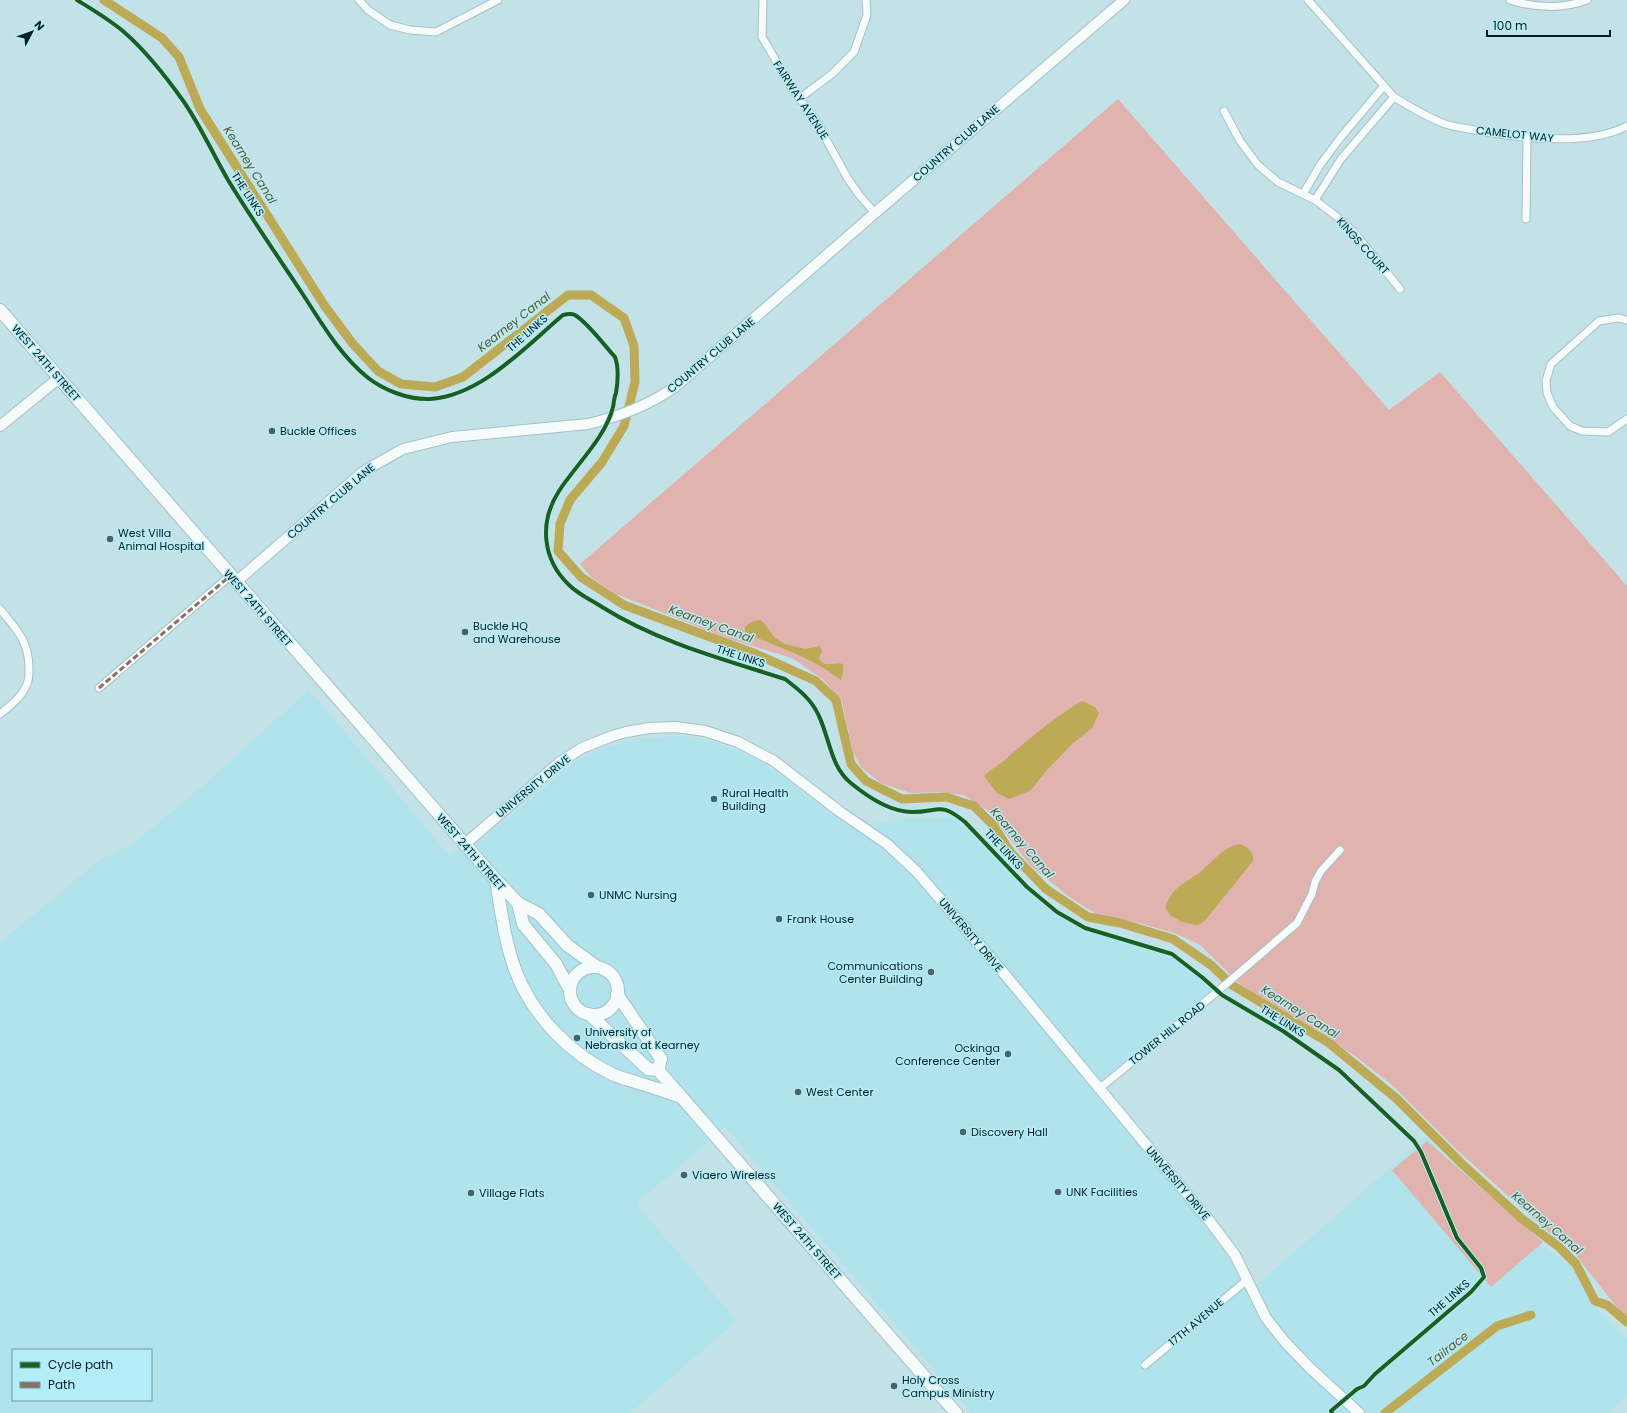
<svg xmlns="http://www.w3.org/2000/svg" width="1627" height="1413" font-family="Poppins,sans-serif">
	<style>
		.built { fill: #b0e3eb; fill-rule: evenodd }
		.green { fill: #e0b3ae }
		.water { fill: #bcaa56 }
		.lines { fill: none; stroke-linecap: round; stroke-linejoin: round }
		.canal { stroke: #bcaa56; stroke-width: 9 }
		.street-casing { stroke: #a7c0c4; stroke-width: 9 }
		.secondary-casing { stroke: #a7c0c4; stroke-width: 12 }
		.primary-casing { stroke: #a7c0c4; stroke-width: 14 }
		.street { stroke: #f6fbfc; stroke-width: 7 }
		.secondary { stroke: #f6fbfc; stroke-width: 10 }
		.primary { stroke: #f6fbfc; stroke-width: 12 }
		.quiet { stroke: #8d6e63; stroke-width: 3; stroke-dasharray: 6 3; stroke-linecap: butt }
		.cycleway-casing { stroke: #b4edf7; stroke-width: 6 }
		.cycleway { stroke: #1b5e20; stroke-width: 4 }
		.poi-dot { fill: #496267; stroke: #b4edf7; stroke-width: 1.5 }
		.labels { text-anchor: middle; stroke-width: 3; stroke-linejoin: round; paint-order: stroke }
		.street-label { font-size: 11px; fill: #071d21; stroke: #b4edf7 }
		.poi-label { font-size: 11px; fill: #071d21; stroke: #b4edf7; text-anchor: start }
		.water-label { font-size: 12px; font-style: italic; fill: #645328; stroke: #b4edf7 }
	</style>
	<rect width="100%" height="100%" fill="#c3e2e8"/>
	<path class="built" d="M309,690l141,166 14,-11 20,-5 6,-7 75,-63 21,-14 26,-10 26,-7 22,-2 27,-1 28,6 35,14 19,11 80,60 63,-9 42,-1 98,95 34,18 88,29 40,29 -122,100 124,150 34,53 175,-154 111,105 35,24 17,34 39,38v58l-19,17h-637l-246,-286 -89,77 101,117 -107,92h-630v-471l101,-83 34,-17 62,-51zM13,1350h138v50h-138z"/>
	<path class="green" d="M1118,99l271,311 51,-38 187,214v730l-8,-6 -48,-61 -25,-19 -89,-80 -66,-66 -36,-28 -42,-28 -56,-31 -19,-15 -38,-37 -23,-11 -38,-11 -39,-7 -28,-17 -41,-33 -44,-56 -23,-15 -22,-3 -32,1 -29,-10 -20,-16 -8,-15 -11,-50 -18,-22 -32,-22 -63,-19 -113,-45 -25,-17 -11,-13z
		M1427,1141l116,101 -52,45 -99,-117z"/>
	<path class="water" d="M760,620l4,3 11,15 10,6 20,5 15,-3 2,5 -3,8c7,10 15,2 24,5v9l-2,7c-29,-22 -62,-33 -96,-47v-6c5,-5 8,-6 15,-7z
		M1082,701l13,6 4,6 -7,15 -20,16 -24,25 -18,22 -21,8 -12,-6 -13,-17c7,-7 15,-11 22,-17 24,-21 49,-42 76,-58z
		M1239,844c8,2 15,8 14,17l-46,57 -5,5 -6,2 -14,-3 -11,-6 -5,-7v-5l7,-12 8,-7 18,-12 23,-21 8,-5z"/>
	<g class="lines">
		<path class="canal" d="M104,0l58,38 17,19 21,52 124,196 29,39 25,27 23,13 34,3 28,-10 105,-82h23l33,23 10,28 1,36 -11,44 -22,36 -32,38 -10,24 -2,27 23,26 43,28 132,49 60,27 20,19 15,64 15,17 36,18 44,-2 28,9 19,19 18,28 35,36 42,28 32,6 53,16 38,26 21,20 97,58 68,56 64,64 60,55 38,29 17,17 19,37 12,4 20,17
			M1385,1413l112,-87 34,-11"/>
		<g class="street-casing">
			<path id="street" d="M359,0l9,10 22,15 20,5 26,2 62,-32
				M763,0l-1,37 6,10 23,40 25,34 32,58 12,17 15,17
				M1308,0l86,97c16,10 33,20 51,27 9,3 20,4 30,6 44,8 112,17 152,-4
				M1510,0c24,8 54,9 77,0
				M800,98l32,-24 22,-22 13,-37 -1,-15
				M1224,111l16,30 18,24 20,17 37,18 21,16 18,16 46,57
				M1303,194l17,-29 21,-28 42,-50
				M1315,200l26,-41 53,-62
				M1526,219l1,-82
				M1627,320l-9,-2 -19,3 -48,43 -5,17 1,12 6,14 17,19 12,5 26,1 19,-13
				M0,609c17,21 29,32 29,60 0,4 0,11 -2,15 -5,13 -17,22 -27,30
				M99,688l131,-112
				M1099,1089l119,-98 79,-68 15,-29 3,-12 6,-11 19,-21
				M1145,1365l102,-85"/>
		</g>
		<g class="secondary-casing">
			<path id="secondary" d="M0,426l59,-48
				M236,582l128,-111 39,-22 49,-12 136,-13c30,-7 61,-19 87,-37l200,-174 249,-213
				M464,845l96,-83 22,-14 30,-12 14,-4 23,-4 27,-1 29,4 33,11 36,19 65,50 48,33 29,27 86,100 209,252 24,32 31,63 19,24 25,26 49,45"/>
		</g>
		<g class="primary-casing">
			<path id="primary" d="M0,310l496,570 22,23 21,11 28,31 30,22
				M496,880c5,31 9,63 20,92 17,44 54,82 96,102 8,4 18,6 26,9 15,4 29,9 43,14
				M518,903l5,21 33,40 14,26
				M570 991a24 24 0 1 1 48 0a24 24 0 1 1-48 0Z
				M617,994l44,65 -3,11
				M589,1014l59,55 10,1 298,343"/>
		</g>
		<use href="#street" class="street"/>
		<use href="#secondary" class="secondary"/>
		<use href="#primary" class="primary"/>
		<path class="quiet" d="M99,688l131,-112"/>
		<g class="cycleway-casing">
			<path id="cycleway" d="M77,0c16,10 33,20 47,32 23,20 43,46 60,70 17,25 29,52 44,78 23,38 49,75 74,113 19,29 37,61 65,84 16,13 42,23 63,22 51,-3 96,-53 133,-84 4,-1 8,-2 12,0 13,8 29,30 40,42 4,11 3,24 1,36 -2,4 -2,10 -3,14 -7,30 -38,59 -54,84 -20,31 -17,68 10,94 9,9 22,15 33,22 56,35 120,52 183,72 13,10 26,20 33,35 12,24 12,53 34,70 16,13 39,28 60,28 28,0 27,-11 53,10l62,65 30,25 28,16 87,26 31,24 19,17 61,36 56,39 75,71 7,11 36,86 24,30 3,9 -13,15 -96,82 -11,12 -7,3 -26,22 1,2"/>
		</g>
		<use href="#cycleway" class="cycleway"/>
	</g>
	<g class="poi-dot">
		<circle cx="272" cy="431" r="4"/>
		<circle cx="110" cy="539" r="4"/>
		<circle cx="465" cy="632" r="4"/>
		<circle cx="714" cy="799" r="4"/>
		<circle cx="591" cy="895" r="4"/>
		<circle cx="779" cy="919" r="4"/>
		<circle cx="931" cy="972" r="4"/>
		<circle cx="577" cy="1038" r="4"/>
		<circle cx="1008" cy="1054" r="4"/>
		<circle cx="798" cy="1092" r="4"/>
		<circle cx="963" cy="1132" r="4"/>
		<circle cx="684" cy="1175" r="4"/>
		<circle cx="1058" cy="1192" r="4"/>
		<circle cx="471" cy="1193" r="4"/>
		<circle cx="894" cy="1386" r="4"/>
	</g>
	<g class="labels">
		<g class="street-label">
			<text transform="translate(801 100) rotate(57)" y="4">FAIRWAY AVENUE</text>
			<text transform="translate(1515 134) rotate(6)" y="4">CAMELOT WAY</text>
			<text transform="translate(956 143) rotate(-41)" y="4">COUNTRY CLUB LANE</text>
			<text transform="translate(248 194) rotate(57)" y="4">THE LINKS</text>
			<text transform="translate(1363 246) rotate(48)" y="4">KINGS COURT</text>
			<text transform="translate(527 333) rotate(-41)" y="4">THE LINKS</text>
			<text transform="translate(711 355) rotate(-40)" y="4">COUNTRY CLUB LANE</text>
			<text transform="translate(46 363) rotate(49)" y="4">WEST 24TH STREET</text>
			<text transform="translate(331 501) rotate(-40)" y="4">COUNTRY CLUB LANE</text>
			<text transform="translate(258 608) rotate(49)" y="4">WEST 24TH STREET</text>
			<text transform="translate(741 656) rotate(18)" y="4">THE LINKS</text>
			<text transform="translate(533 786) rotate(-39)" y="4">UNIVERSITY DRIVE</text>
			<text transform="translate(1004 849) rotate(47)" y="4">THE LINKS</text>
			<text transform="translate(471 852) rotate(49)" y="4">WEST 24TH STREET</text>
			<text transform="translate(971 935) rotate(50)" y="4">UNIVERSITY DRIVE</text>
			<text transform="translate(1283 1021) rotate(32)" y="4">THE LINKS</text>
			<text transform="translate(1167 1033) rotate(-39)" y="4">TOWER HILL ROAD</text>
			<text transform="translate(1178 1183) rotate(50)" y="4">UNIVERSITY DRIVE</text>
			<text transform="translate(807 1241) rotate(49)" y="4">WEST 24TH STREET</text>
			<text transform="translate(1449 1298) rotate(-41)" y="4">THE LINKS</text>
			<text transform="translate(1196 1322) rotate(-40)" y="4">17TH AVENUE</text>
		</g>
		<g class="poi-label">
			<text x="280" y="435">Buckle Offices</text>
			<text x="118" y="537">West Villa<tspan x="118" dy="13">Animal Hospital</tspan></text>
			<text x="473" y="630">Buckle HQ<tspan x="473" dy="13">and Warehouse</tspan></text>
			<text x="722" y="797">Rural Health<tspan x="722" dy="13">Building</tspan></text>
			<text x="599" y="899">UNMC Nursing</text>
			<text x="787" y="923">Frank House</text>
			<text x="923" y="970" text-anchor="end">Communications<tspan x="923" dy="13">Center Building</tspan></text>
			<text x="585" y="1036">University of<tspan x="585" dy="13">Nebraska at Kearney</tspan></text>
			<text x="1000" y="1052" text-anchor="end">Ockinga<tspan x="1000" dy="13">Conference Center</tspan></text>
			<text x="806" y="1096">West Center</text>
			<text x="971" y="1136">Discovery Hall</text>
			<text x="692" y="1179">Viaero Wireless</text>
			<text x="1066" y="1196">UNK Facilities</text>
			<text x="479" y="1197">Village Flats</text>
			<text x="902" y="1384">Holy Cross<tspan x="902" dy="13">Campus Ministry</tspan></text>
		</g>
		<g class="water-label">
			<text transform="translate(250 165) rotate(58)" y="4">Kearney Canal</text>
			<text transform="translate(514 322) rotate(-38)" y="4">Kearney Canal</text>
			<text transform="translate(711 624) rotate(20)" y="4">Kearney Canal</text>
			<text transform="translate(1022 843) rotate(49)" y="4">Kearney Canal</text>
			<text transform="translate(1300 1012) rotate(32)" y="4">Kearney Canal</text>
			<text transform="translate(1547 1223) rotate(41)" y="4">Kearney Canal</text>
			<text transform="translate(1448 1349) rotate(-38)" y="4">Tailrace</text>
		</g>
	</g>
	<rect x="12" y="1349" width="140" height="52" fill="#b4edf7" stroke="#6f9aa1"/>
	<rect x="20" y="1362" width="20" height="6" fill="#1b5e20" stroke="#6f9aa1"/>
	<text x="48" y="1369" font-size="12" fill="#071d21">Cycle path</text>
	<rect x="20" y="1382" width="20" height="6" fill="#8d6e63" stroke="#6f9aa1"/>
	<text x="48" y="1389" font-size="12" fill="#071d21">Path</text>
	<g transform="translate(32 32) rotate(49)" stroke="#b4edf7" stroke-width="3" paint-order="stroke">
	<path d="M0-3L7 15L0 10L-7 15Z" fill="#071d21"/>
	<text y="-6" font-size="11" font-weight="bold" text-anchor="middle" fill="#071d21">N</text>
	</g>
	<path d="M1487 30v6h123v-6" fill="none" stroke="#071d21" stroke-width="2"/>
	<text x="1493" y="30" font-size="12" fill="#071d21" stroke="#b4edf7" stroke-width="3" paint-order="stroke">100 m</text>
</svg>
